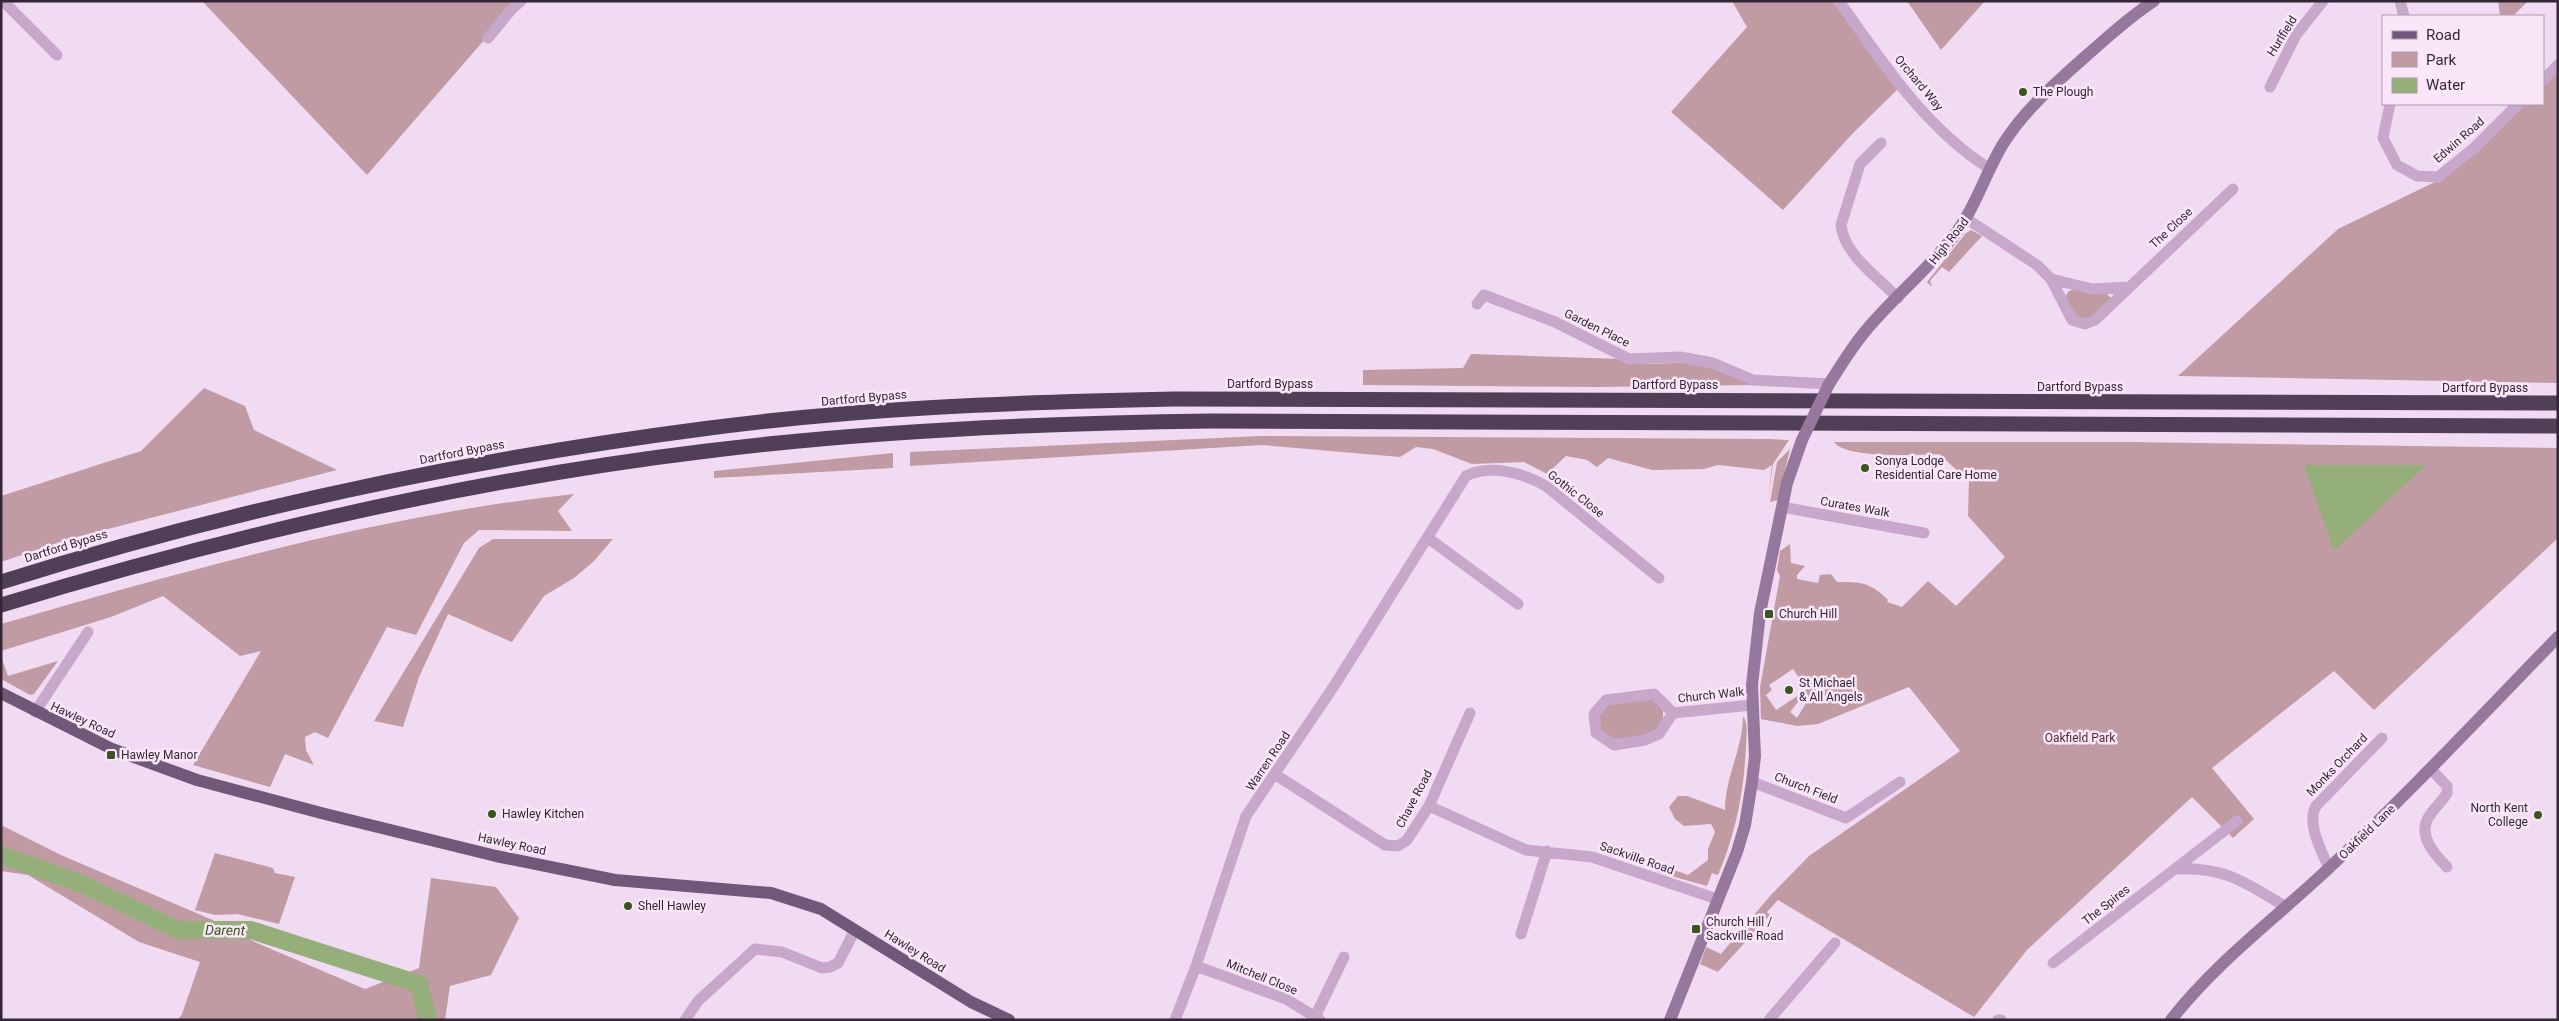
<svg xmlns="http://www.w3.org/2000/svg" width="2559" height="1021" font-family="Roboto,sans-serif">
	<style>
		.green { fill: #c19ba3; fill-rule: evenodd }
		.water { fill: #94af7a }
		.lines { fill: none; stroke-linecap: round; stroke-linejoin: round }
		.river { stroke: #94af7a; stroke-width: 18 }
		.street { stroke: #c7a7ca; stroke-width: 11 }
		.secondary { stroke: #97789d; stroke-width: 12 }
		.primary { stroke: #715878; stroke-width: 12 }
		.highway { stroke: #513e57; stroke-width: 15 }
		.secondary-bridge { stroke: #97789d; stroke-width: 12 }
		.poi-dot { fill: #39571d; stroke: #f9e7f9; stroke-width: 2 }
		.labels { text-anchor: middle; stroke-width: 5; stroke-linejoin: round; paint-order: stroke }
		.street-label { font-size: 12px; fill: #332736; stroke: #f9e7f9 }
		.poi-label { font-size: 12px; fill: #332736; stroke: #f9e7f9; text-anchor: start }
		.park-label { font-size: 12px; fill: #542b32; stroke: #f9e7f9 }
		.water-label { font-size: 14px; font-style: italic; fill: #39571d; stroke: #f9e7f9 }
	</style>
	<rect width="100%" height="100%" fill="#f1dbf2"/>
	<path class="green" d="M202,1h316l-151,174z
		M1732,1h101l65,88 -44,43 -71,78 -112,-98 76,-85z
		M1907,1h78l-44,49z
		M2498,1h30l-15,15h-13z
		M2558,68v315l-380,-7 160,-147 101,-49 83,-76h21v-21z
		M1971,230l11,6 -33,36 -7,-5 -12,14 2,6 -5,-5 39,-49z
		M2073,289l33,4 5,5 -17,19 -16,4 -13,-24 3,-5z
		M1471,354l151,5 29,5 45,-2 59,23 -158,2 -234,-2v-15l100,-2z
		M204,388l41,18 9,24 83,40 -268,69 -68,23v-66l140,-45z
		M1261,436l508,3 20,1 -16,24 -5,37 4,-36 -8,5 -46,-5 -14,4 -52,1 -44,-12 -11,9 -10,-7 -21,-4 -19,18 -23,-12 -52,2 -39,-15 -17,-2 -16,10 -138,-12 -352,21v-14z
		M1834,442h295l429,6v90l-184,172 -40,-39 -122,97 42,51 -21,19 -41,-41 -165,153 -53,67 -196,-117 -11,12 3,3 -52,57 -18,-8 6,-17 15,7 49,-58 39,-40 151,-105 -51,-64 -91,37 -21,2 -36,-7 -1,-32 20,-111 -3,-6 3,-19 10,-7 1,19 14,3 -8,9v4l21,4 2,-8 11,-1 6,8c24,0 33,0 51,18l-1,2 15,5 26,-26 28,25 49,-49 -37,-41 1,-35 -30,-27c-21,1 -93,5 -105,-12zM1793,669l14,20 -3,2 5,7 -12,20 -7,-6 11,-14 -2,-3 -23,15 -10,-15 6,-5 -3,-5z
		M1790,449l-12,51 -8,2 7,-40z
		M893,453v15l-179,10v-7z
		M574,494l-16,17 14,20 -93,-1 -15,13 -48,92 -29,-8 -59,111 -13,-6 -10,5 1,13 8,15 -29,-11 -15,33 -77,-22 68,-114 -21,5 -77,-60 -52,21 -110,34v-27c188,-54 378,-109 573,-130z
		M493,539h120l-20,23 -19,16 -30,18 -32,46 -64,-28 -29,63 -16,50 -29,-6 105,-173z
		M1,656l7,20 50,-15 -24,33 -4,1 -29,-16z
		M1653,698l10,10v13l-11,13 -40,6 -11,-7 -2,-19 11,-12z
		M1743,716c6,8 3,21 3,30 -2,45 -10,87 -28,129l-6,-2 -5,13 -50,-14 3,-7 28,10 20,-15v-11l7,-17 -4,-8 -27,2 -9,-7 -6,-12 9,-11h9l38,14c0,-33 18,-62 18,-94z
		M1,825l60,30 154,66 42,22 108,46 54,-21 12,-90 65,9 23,31 -28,57 -41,11 -5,34h-267l4,-6 18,-52 -61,-20 -111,-67 -27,-4z
		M215,853l58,15 2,5 20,4 -16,47 -42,-10 -22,1 -20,-5z"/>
	<path class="water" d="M2304,465h122l-92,86z"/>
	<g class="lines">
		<path class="river" d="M1,855l81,29 96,46h73l168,54 9,36"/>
		<path class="street" d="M3,1l54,54
			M1839,1c43,61 87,128 151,168
			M2400,1l4,15
			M488,38l23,-28 10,-9
			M2543,80l15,-15
			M2270,87l26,-52 27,-34
			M2390,104l-7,34 14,27 20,11 21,1 36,-29 44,-44
			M1881,143l-21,21 -19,61c3,30 37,52 57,73
			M1967,219l70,46 14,14 41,10 36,-2
			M2051,279l21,41 13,4 10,-4 138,-131
			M1477,304l7,-9 71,27 74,37 51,-2 33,6 40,17 76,4
			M1782,507l142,26
			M1428,538l90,66
			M35,712l53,-80
			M1673,713l-19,-19 -48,6 -12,14 2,19 18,12 31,-5 14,-6 14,-21 79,-8
			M2430,768l17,18v7c-5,9 -12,14 -17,22 -14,19 4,39 17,52
			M1276,775l109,70 13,1 9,-6 22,-34 41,-93
			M1752,782l94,36 54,-36
			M1429,806l97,44 66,7 125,42
			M2176,869c48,-3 70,14 110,38
			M2329,869c-7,-18 -23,-45 -13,-63l66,-68
			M1521,934l26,-83
			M2053,963l184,-142
			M1196,966l90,33 34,21
			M1315,1017l29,-60
			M685,1020l13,-19 57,-52 27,3 40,16 8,-1 8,-4 17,-33
			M1175,1020l21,-54 50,-150 88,-130 132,-210c24,-12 58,-3 80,10l113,92
			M1769,1020l66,-77
			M1998,1020h3"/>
		<path class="secondary" d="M1829,384c11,-17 21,-34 34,-50 28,-35 63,-62 90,-97 22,-28 32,-63 50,-93 22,-35 53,-61 83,-88 22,-19 43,-39 68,-55
			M1670,1020l67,-168 8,-27 7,-43 3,-26 -3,-71 8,-72 27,-130 15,-43
			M2171,1020c45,-58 105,-102 158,-152 79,-74 153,-153 229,-231"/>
		<path class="primary" d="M1,693l111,56 85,31 128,34 171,42 119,24 156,13 50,16 150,93 38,18"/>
		<path class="highway" d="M1,582c229,-72 463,-122 701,-153 156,-21 314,-27 472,-30l1384,4
			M1,605c231,-70 466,-125 706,-154 168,-21 336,-28 505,-30l1346,5"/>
		<path class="secondary-bridge" d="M1802,440l27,-56"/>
	</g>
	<g class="poi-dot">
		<circle cx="2023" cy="92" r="5"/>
		<circle cx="1865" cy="468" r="5"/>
		<rect x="1764" y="609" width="10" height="10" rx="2.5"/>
		<circle cx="1789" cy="690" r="5"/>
		<rect x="106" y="750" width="10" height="10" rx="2.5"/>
		<circle cx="492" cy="814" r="5"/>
		<circle cx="2538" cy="815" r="5"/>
		<circle cx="628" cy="906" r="5"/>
		<rect x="1691" y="924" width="10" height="10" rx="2.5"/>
	</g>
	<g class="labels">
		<g class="street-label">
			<text transform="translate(2282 36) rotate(-58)" y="4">Hurlfield</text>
			<text transform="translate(1919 83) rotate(50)" y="4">Orchard Way</text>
			<text transform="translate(2459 140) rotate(-41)" y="4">Edwin Road</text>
			<text transform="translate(2171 228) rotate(-43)" y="4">The Close</text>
			<text transform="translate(1949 241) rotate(-52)" y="4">High Road</text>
			<text transform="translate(1597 328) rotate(26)" y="4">Garden Place</text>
			<text x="1270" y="388">Dartford Bypass</text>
			<text x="1675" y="389">Dartford Bypass</text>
			<text x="2080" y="391">Dartford Bypass</text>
			<text x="2485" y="392">Dartford Bypass</text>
			<text transform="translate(864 398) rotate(-5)" y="4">Dartford Bypass</text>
			<text transform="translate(462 452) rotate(-11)" y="4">Dartford Bypass</text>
			<text transform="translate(1576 494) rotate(38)" y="4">Gothic Close</text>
			<text transform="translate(1855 507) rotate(10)" y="4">Curates Walk</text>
			<text transform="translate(66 546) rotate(-17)" y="4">Dartford Bypass</text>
			<text transform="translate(1711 695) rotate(-6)" y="4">Church Walk</text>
			<text transform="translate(83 720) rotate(25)" y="4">Hawley Road</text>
			<text transform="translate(1268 761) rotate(-56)" y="4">Warren Road</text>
			<text transform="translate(2337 765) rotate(-46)" y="4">Monks Orchard</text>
			<text transform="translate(1806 788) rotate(21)" y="4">Church Field</text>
			<text transform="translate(1414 799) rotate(-62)" y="4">Chave Road</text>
			<text transform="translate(2367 832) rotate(-44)" y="4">Oakfield Lane</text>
			<text transform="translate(512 844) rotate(12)" y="4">Hawley Road</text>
			<text transform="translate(1637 858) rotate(19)" y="4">Sackville Road</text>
			<text transform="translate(2106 905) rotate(-38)" y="4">The Spires</text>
			<text transform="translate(915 951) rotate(32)" y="4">Hawley Road</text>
			<text transform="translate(1262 977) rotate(22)" y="4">Mitchell Close</text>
		</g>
		<g class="poi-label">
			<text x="2033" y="96">The Plough</text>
			<text x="1875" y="465">Sonya Lodge<tspan x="1875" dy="14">Residential Care Home</tspan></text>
			<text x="1779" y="618">Church Hill</text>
			<text x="1799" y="687">St Michael<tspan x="1799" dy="14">&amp; All Angels</tspan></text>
			<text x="121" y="759">Hawley Manor</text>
			<text x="2528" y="812" text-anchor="end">North Kent<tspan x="2528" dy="14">College</tspan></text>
			<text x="502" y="818">Hawley Kitchen</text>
			<text x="638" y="910">Shell Hawley</text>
			<text x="1706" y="926">Church Hill /<tspan x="1706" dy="14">Sackville Road</tspan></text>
		</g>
		<g class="park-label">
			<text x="2080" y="742">Oakfield Park</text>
		</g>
		<g class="water-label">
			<text transform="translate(225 930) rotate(1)" y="5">Darent</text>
		</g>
	</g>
	<rect width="2559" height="1021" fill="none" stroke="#332736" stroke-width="5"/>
	<rect x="2382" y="15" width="162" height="90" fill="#f9e7f9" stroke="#aa9aab"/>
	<rect x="2392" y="31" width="25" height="8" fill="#715878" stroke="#aa9aab"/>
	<text x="2426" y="40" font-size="15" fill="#332736">Road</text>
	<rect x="2392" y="52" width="25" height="15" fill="#c19ba3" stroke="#aa9aab"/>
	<text x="2426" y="65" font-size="15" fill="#332736">Park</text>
	<rect x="2392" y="78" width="25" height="15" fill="#94af7a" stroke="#aa9aab"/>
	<text x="2426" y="90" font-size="15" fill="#332736">Water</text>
</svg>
